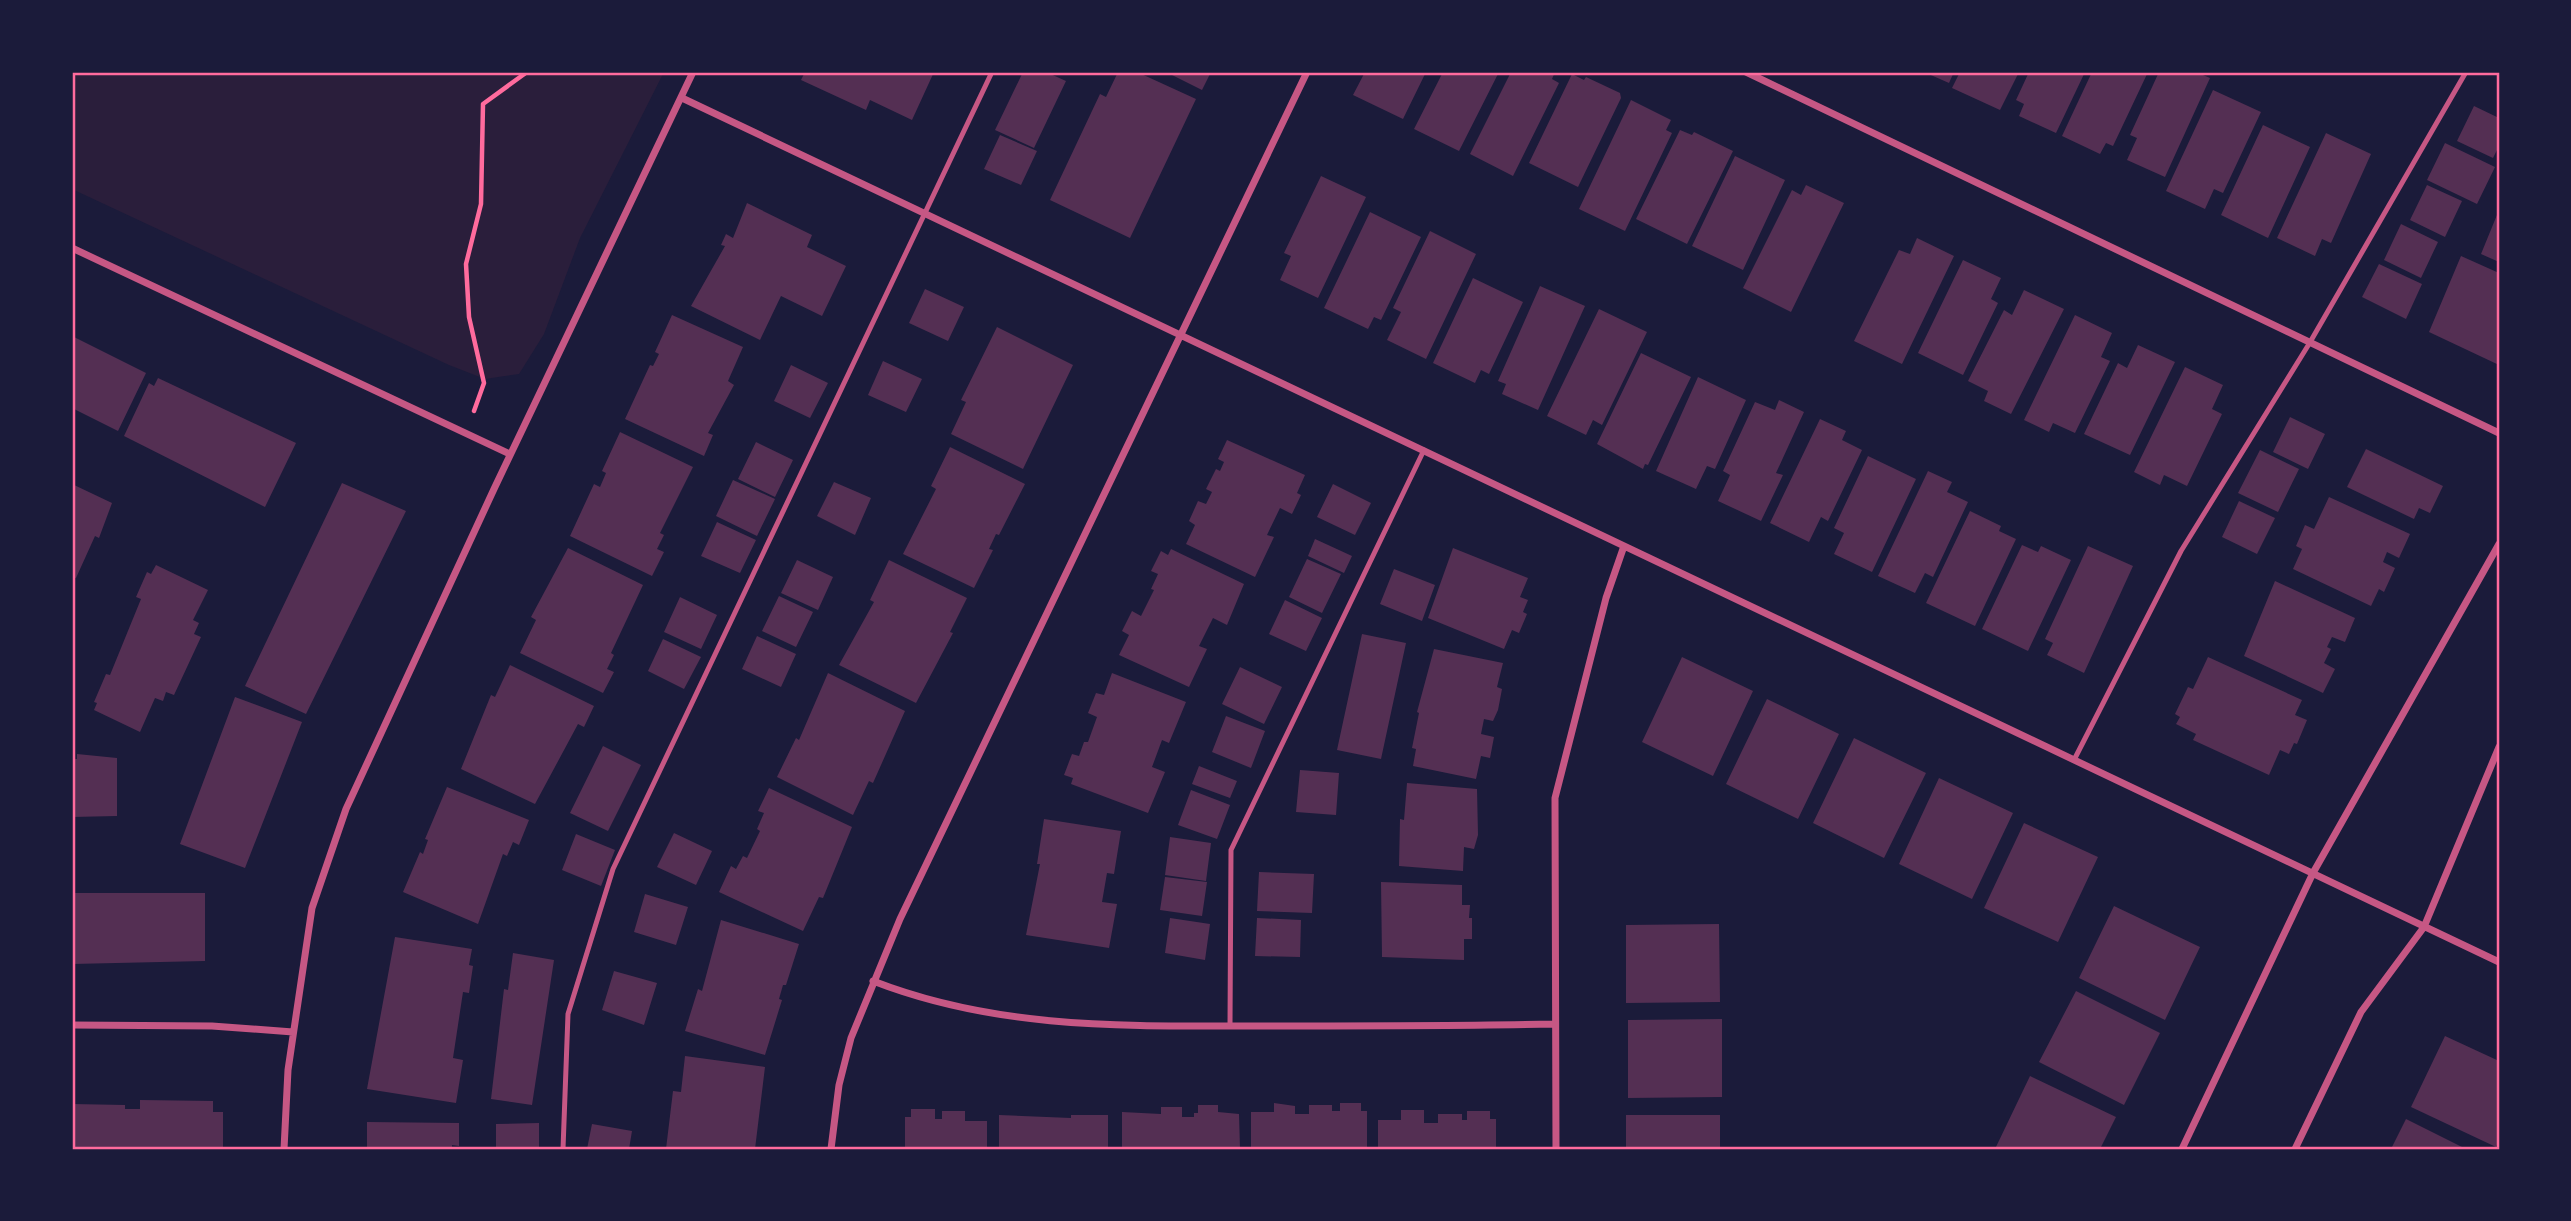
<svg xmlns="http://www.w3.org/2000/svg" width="2571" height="1221" font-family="'Work Sans',sans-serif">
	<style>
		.green { fill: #2a1e3b }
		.building { fill: #542f53 }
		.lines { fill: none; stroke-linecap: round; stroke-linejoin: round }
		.path { stroke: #ff6b9d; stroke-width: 4.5 }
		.service { stroke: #c65784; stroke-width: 5 }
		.minor { stroke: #c65784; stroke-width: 7 }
		.neatline { fill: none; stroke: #ff6b9d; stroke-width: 2.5 }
	</style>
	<rect width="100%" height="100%" fill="#1b1b3a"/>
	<path class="green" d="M72,72h592l-84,166 -36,96 -25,40 -34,5 -36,-14 -377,-176z"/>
	<path class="building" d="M805,72h129l-22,48 -42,-20 -4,10 -65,-30z
		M1023,72h23l20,9 -32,67 -39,-18z
		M1118,72h19l59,27 -66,139 -80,-38 50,-106 6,3z
		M1166,72h45l-9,18z
		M1365,72h61l-23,47 -50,-24z
		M1443,72h56l-40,79 -45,-22z
		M1511,72h44l-3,7 7,4 -46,93 -43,-22z
		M1924,72h30l-5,11z
		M1960,72h59l-19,38 -48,-22z
		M2029,72h56l-29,61 -37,-17 5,-12 -8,-4z
		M2092,72h56l-35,74 -7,-3 -6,11 -38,-18z
		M2159,72h37l14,6 -45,99 -38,-17 10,-22 -7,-3z
		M1572,74l12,6 2,-3 34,16 1,5 -43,89 -49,-24z
		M2213,90l48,22 -38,81 -9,-4 -9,20 -39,-18z
		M1631,100l40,20 -5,10 6,3 -47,98 -46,-22z
		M2474,106l25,12v28l-6,12 -36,-17z
		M2263,125l47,22 -42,91 -47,-23z
		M1680,130l12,5 2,-3 39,19 -46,93 -51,-25z
		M2326,133l45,21 -40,89 -9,-4 -7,17 -38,-18z
		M1000,135l37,16 -16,34 -37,-16z
		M2445,143l50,24 -18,37 -50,-24z
		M1735,156l50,24 -42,90 -51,-24z
		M1321,176l45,21 -48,101 -38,-18 11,-24 -7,-3z
		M1806,185l38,18 -53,109 -48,-24 49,-98 9,5z
		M2427,185l35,16 -17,36 -35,-17z
		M747,203l65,32 -5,12 39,19 -24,50 -41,-20 -21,44 -69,-34 34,-60 -4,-1 5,-11 7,4z
		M2499,210v52l-18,-8z
		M1370,212l51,25 -40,83 -7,-3 -6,12 -44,-21z
		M2401,224l37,18 -17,36 -37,-18z
		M1430,231l46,23 -50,105 -39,-19 14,-28 -8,-4z
		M1917,238l37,18 -52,108 -48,-23 45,-91 11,4z
		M2461,256l38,17v92l-70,-33z
		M1963,260l38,18 -10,21 7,4 -35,72 -45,-22z
		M2379,264l43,20 -16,35 -44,-22z
		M1473,278l50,24 -34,72 -8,-4 -6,13 -42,-20z
		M1540,286l45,20 -47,104 -36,-16 4,-10 -8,-3z
		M925,289l39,18 -16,34 -39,-18z
		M2024,290l40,19 -53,105 -27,-13 4,-10 -20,-10 36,-71 8,5z
		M1599,309l48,23 -45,93 -9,-5 -7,15 -39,-19z
		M672,315l71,32 -15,34 6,4 -26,48 5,2 -9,21 -79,-37 25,-54 3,1 6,-12 -4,-2z
		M2075,315l37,18 -11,24 9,4 -35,72 -22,-10 -4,9 -25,-12z
		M997,327l76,38 -50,104 -72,-35 15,-32 -5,-2z
		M72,336l74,37 -28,58 -46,-23z
		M2138,345l37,17 -45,93 -46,-21 34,-71 9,5z
		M1641,353l50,24 -43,88 -3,-1 -2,5 -46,-25z
		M883,361l39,18 -16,33 -38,-17z
		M791,365l37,18 -18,35 -36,-17z
		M2185,367l38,18 -11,24 10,5 -35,72 -23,-11 -4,10 -26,-13z
		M1698,377l48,23 -31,69 -8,-3 -11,23 -40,-18z
		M158,378l138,65 -31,64 -141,-71 25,-53 5,3z
		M1779,400l25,12 -28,61 7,2 -22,46 -43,-20 12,-26 -7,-4 32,-69 20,8z
		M2290,417l35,17 -17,35 -35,-17z
		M1820,419l26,12 -4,9 20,10 -34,71 -7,-4 -12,25 -39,-19z
		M620,432l73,35 -33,66 4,2 -7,14 7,3 -12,24 -82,-40 24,-52 6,3 6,-14 -4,-2z
		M1227,440l78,35 -8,18 4,2 -9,19 -12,-6 -13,27 7,2 -19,40 -69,-33 9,-19 -6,-4 9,-20 8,3 6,-12 -6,-3 10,-20 4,2 4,-9 -6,-3z
		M756,442l37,18 -18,37 -37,-18z
		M950,447l75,37 -26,51 -3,-1 -7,15 4,1 -19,38 -71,-34 33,-65 -5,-3z
		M2366,449l77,37 -13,27 -11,-5 -5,11 -67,-32z
		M2260,450l39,19 -21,43 -40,-19z
		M1868,456l48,23 -44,93 -38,-18 10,-21 -10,-5z
		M1928,471l24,11 -5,10 21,10 -35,75 -8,-4 -10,20 -37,-17z
		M733,480l42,19 -18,37 -41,-20z
		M834,482l37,16 -16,37 -38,-19z
		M342,483l64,28 -100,203 -61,-28z
		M72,484l40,19 -13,35 -4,-2 -19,42 -4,-1z
		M1333,484l38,19 -16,32 -38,-18z
		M2329,497l81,37 -11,24 -12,-6 -4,10 12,6 -11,24 -5,-3 -8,17 -78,-37 9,-20 -6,-3 9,-21 9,4z
		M2239,501l36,17 -18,36 -35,-17z
		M1970,511l31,15 -2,5 17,8 -41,87 -49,-23z
		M717,522l39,18 -16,33 -39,-17z
		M1315,539l37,17 -8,17 -36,-17z
		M2022,545l16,7 3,-6 30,14 -43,91 -46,-22z
		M2088,546l45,20 -49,107 -37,-18 6,-12 -8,-4z
		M568,548l75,37 -32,68 3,2 -7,14 7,3 -11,21 -83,-40 16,-33 -5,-3z
		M1453,548l75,30 -8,19 8,3 -5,12 4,2 -8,19 -7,-3 -8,19 -76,-31z
		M1171,549l73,35 -17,41 -14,-7 -14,28 8,3 -18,38 -70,-32 10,-20 -7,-4 10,-20 9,5 13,-26 -3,-1 7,-15 -7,-3 10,-20 7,4z
		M1307,559l34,15 -19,39 -33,-16z
		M797,560l36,17 -15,33 -37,-17z
		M889,560l78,38 -17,34 3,1 -37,70 -77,-38 35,-63 -4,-2z
		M156,565l52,25 -15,30 6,3 -5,11 7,3 -27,58 -8,-3 -3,9 -8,-3 -15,34 -46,-22 3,-7 -3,-1 12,-28 4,1 31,-76 -5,-2 11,-25 4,2z
		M1394,569l41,16 -13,36 -42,-17z
		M2275,581l80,37 -10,24 -13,-5 -5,10 4,2 -7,14 11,6 -12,24 -79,-37z
		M779,596l34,16 -17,35 -34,-16z
		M680,597l37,18 -16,34 -37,-17z
		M1285,600l37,18 -16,33 -37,-17z
		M1362,634l44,9 -25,116 -44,-9z
		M757,636l39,18 -15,33 -39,-18z
		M663,639l38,18 -17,32 -36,-18z
		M1434,649l69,14 -6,24 5,2 -4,21 -5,11 -9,-2 -3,15 13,3 -4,21 -9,-2 -5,23 -63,-13 3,-17 -4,-1 7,-35 -2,-1z
		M1682,657l71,34 -40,85 -71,-34z
		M2208,657l94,43 -7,15 12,5 -10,24 -3,-1 -5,11 -9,-4 -11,25 -76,-35 3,-6 -20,-10 4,-7 -5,-3 13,-27 5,2z
		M510,665l84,41 -10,21 -6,-3 -43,80 -74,-35 30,-74 4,2z
		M1240,667l42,20 -18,37 -42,-20z
		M828,673l77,38 -32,72 -4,-2 -16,34 -76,-38 19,-39 3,2z
		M1112,673l74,29 -17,41 -7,-3 -10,27 13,5 -17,41 -77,-29 2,-6 -9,-3 8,-21 7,2 5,-14h4l9,-25 -9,-4 8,-20 8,2z
		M235,697l67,25 -57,146 -65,-24z
		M1767,699l72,35 -41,85 -72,-35z
		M1226,716l39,15 -14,37 -39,-16z
		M1854,738l72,35 -42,85 -71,-35z
		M603,746l38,19 -33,66 -38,-18z
		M77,754l40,4v58l-45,1v-58h5z
		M1199,766l38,15 -7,17 -38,-14z
		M1300,770l39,3 -3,42 -40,-3z
		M1939,778l74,35 -41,86 -73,-35z
		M1407,783l70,6 1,46 -4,14 -10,-2 -1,24 -64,-5 1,-47 4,1z
		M447,787l82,33 -10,25 -6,-3 -6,14 -4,-2 -25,70 -75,-32 17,-40 3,2 5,-14 -3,-1z
		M769,788l83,39 -29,71 -4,-1 -16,34 -84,-39 12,-26 5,3 7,-13 4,2 13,-27 -3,-2 7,-16 -6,-2z
		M1191,790l39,15 -13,34 -39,-14z
		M1044,819l77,12 -7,43 -7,-1 -5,29 15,2 -8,44 -83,-13 14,-71h-3z
		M2024,823l74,34 -40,85 -74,-34z
		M674,833l38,18 -16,34 -39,-18z
		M576,834l39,16 -14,36 -39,-16z
		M1170,837l41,6 -5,38 -41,-6z
		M1259,872l55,2 -2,39 -55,-2z
		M1165,877l42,5 -5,34 -42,-6z
		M1381,882l81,3v20h8l-1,13h3v21h-8v21l-82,-3z
		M72,893h133v68l-133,3z
		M645,894l43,13 -12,38 -42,-13z
		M2114,906l86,41 -35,73 -86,-42z
		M1170,918l40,6 -5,36 -40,-7z
		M1257,918l44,2 -1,37 -45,-1z
		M721,920l78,24 -13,41h-3l-4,14 3,1 -17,55 -80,-24 13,-42 4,2z
		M1719,924l1,78 -94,1v-78z
		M395,937l77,12 -3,16 4,1 -4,27 -6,-1 -10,66 10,2 -7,43 -89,-14z
		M513,953l41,7 -22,145 -41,-6 13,-110 4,1z
		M614,971l43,12 -13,42 -42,-15z
		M2076,991l84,42 -36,72 -85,-43z
		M1722,1019v78l-94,1v-78z
		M2445,1036l54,25v79l-3,7 -85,-40z
		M685,1056l80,11 -10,82h-89l7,-58 8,1z
		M2030,1076l86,41 -16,32h-105z
		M140,1100l73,1v11h10v37h-151v-45l53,1v4h15z
		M1274,1103l21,3v8h14v-9h23v6h8v-8h21v8h6v38h-116v-37h23z
		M1198,1105h20v7l21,2 1,35h-118v-37l39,2v-7h21v10h12v-4h4z
		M911,1109h24v10h7v-8h23v10h22v28h-82v-32h6z
		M1401,1110h23v13h14v-9h24v6h5v-9h23v8h6v30h-118v-29h23z
		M999,1115l72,3v-3h37v34h-109z
		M1626,1115h94v34h-94z
		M2406,1119l60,30h-75z
		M367,1122l92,1v23l-7,-1v4h-85z
		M539,1123v26h-43v-25z
		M592,1124l40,7 -3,18h-42z"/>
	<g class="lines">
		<path class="path" d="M474,411l10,-28 -15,-66 -3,-53 15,-60 2,-100 44,-32"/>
		<path class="service" d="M2074,760l107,-209 128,-207 157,-272
			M1230,1026l1,-176 193,-400
			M563,1149l5,-135 45,-145 379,-797"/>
		<path class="minor" d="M1746,72l753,361
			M682,98l1817,864
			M72,248l438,206
			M873,981c126,49 254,45 386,45 99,0 198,0 296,-2
			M72,1025l140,1 81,6
			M284,1149l4,-79 24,-162 34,-99 148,-320 199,-417
			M831,1149l8,-64 12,-47 49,-119 407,-847
			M1556,1149l-1,-351 51,-200 18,-52
			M2182,1149l131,-276 186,-329
			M2295,1149l66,-137 63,-85 75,-180"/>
	</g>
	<rect width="2571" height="1221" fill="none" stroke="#1b1b3a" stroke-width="147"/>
	<rect x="74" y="74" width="2424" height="1074" class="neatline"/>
</svg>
